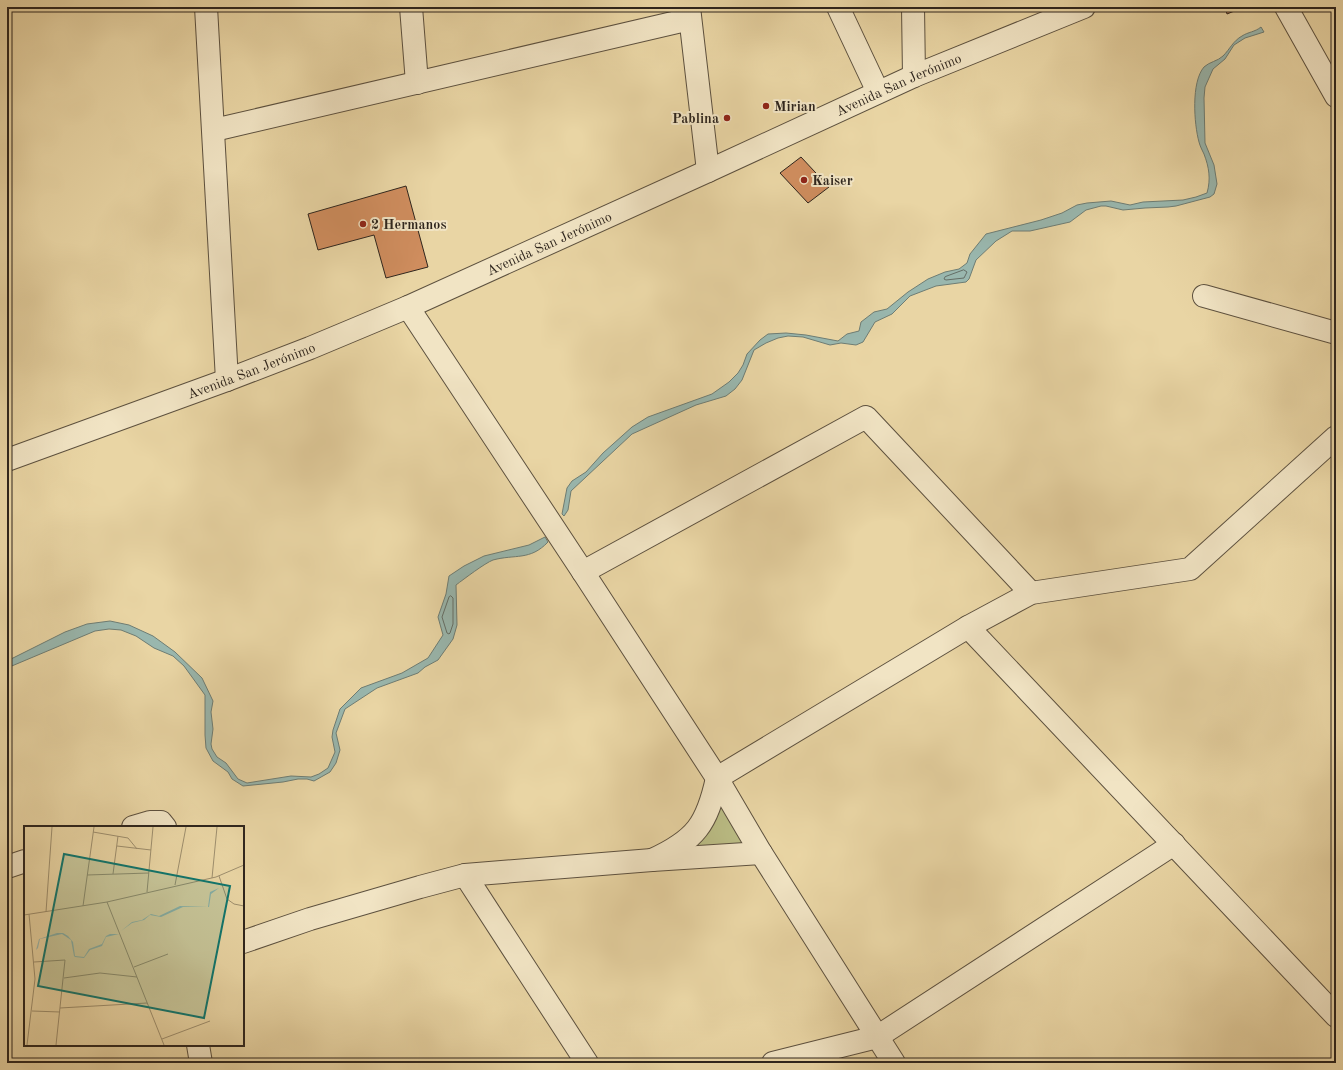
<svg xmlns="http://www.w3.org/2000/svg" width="1343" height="1070" font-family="'Old Standard TT',serif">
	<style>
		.green { fill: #babc84; stroke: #747050 }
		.water { fill: #99b7ae; stroke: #6e7d74 }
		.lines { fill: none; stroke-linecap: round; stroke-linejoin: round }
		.shore { stroke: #646e66; stroke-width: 1 }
		.building { fill: #cf8d5e; stroke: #2e251d }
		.minor-casing { stroke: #5d513f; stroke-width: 24 }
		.minor { stroke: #f1e4c4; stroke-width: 22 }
		.poi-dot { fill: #8f2418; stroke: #f1e4c4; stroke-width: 1.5 }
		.labels { text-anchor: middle; stroke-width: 4; stroke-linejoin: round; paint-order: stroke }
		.street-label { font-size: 14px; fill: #2e251d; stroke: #f1e4c4 }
		.poi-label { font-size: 14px; font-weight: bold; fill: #2e251d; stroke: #f1e4c4; text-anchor: start }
		.inset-road { fill: none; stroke: #9e8f6e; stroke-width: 1 }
		.view { fill: #0f766e; fill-opacity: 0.15; stroke: #0f766e; stroke-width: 2 }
		.inset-edge { fill: none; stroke: #2e251d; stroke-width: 2 }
	</style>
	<rect width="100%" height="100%" fill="#e9d5a4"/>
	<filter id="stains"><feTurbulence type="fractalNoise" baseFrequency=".005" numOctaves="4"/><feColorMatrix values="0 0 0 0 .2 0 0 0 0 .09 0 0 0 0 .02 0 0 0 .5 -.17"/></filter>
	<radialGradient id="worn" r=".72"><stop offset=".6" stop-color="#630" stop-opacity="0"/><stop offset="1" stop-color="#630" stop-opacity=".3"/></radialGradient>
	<path class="green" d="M719,800l26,44 -56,3z"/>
	<path class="water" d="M1261,27l3,5 -19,6 -11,7 -9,14 -12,10 -8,18 -1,11 1,45 9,22 3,19 -3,10 -4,3 -34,9 -8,1 -23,1 -22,2 -17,-4h-5l-15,4 -16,12 -40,9h-18l-16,10 -20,19 -7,19 -3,3 -30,4 -26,10 -18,18 -17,8 -12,20 -7,3 -15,-2 -11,2 -27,-8 -15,-1 -10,2 -12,5 -12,7 -12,30 -7,9 -9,7 -30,9 -64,29 -61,57 -3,19 -4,6 -2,-2 5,-26 5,-7 14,-9 17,-19 29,-26 16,-10 64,-23 17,-12 9,-9 5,-8 4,-11 13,-14 8,-6 18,-1 20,2 32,6 9,-7 12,-3 2,-9 13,-10 13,-3 21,-17 20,-13 17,-7 14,-3 8,-6 3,-9 16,-20 55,-14 21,-7 15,-8 10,-2 24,-2 19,4 13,-3 40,-2 13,-3 11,-4c4,-14 2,-26 -3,-39 -2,-4 -4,-8 -5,-12 -5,-18 -8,-60 5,-75 5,-5 14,-6 19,-11 7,-7 10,-15 19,-20 6,-4 13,-4 19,-9z
		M545,537l3,5c-18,19 -33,12 -55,18 -8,3 -29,19 -37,25l1,40 -4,14 -15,21 -13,7 -7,6 -41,15 -32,21 -9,24 4,17 -4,13 -6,9 -16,9 -7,-2h-9l-15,3 -40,4 -11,-7 -4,-7 -15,-11 -7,-13 -1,-13v-40l-21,-29 -11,-10 -19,-8 -18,-12 -15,-6 -12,-1 -14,2 -88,37v-7l58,-29 22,-8 23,-3 19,4 24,11 22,16 27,26 11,23 -2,11 2,17 -2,15 1,5 5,8 9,6 12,16 9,4 44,-7 20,1 8,-3 9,-6 7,-16 -3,-15 1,-7 7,-21 21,-21 41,-15 26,-15 15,-23 -5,-18 8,-23 3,-18 15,-10 20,-10 45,-11z"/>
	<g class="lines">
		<path class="shore" d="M964,270l3,2 -3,6 -18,2 -2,-1 1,-2z
			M451,596l2,2v26l-3,9 -1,1 -2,-1 -5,-16 7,-20z"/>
	</g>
	<path class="building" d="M1225,7h19l-17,7z
		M801,157l28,30 -21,16 -28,-30z
		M406,186l22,81 -42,11 -12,-43 -56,15 -10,-36z"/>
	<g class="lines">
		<g class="minor-casing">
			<g id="minor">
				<path d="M206,7l21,373"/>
				<path d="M411,7l6,76"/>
				<path d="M689,7l19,164"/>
				<path d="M838,7l40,85"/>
				<path d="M913,7l1,69"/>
				<path d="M1286,7l50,89"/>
				<path d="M214,130l476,-111"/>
				<path d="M1204,296l132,37"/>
				<path d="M408,307l175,265 134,206 44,75 133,210"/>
				<path id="s1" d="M7,460l220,-80 83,-32 98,-41 300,-136 206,-95 170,-69"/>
				<path d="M583,572l283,-155 165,176"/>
				<path d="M968,627l368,389"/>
				<path d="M133,827l17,-5h11l4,5"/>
				<path d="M652,860c44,-20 55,-36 65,-82l251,-151 63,-34 159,-24 146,-132"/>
				<path d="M7,867l18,-6"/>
				<path d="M465,875l122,188"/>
				<path d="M243,942l67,-23 110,-32 45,-12 187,-15 109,-7"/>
				<path d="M198,1045l3,18"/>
				<path d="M773,1063l104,-26 297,-193"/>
			</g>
		</g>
		<use href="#minor" class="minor"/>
	</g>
	<g class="poi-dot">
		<circle cx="766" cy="106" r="4"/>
		<circle cx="727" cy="118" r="4"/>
		<circle cx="804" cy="180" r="4"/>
		<circle cx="363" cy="224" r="4"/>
	</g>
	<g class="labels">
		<g class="street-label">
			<text dy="5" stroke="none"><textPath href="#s1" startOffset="968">Avenida San Jerónimo</textPath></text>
			<text dy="5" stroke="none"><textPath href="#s1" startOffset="584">Avenida San Jerónimo</textPath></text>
			<text dy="5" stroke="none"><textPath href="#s1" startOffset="260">Avenida San Jerónimo</textPath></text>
		</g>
		<g class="poi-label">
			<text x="774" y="111">Mirian</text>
			<text x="719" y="123" text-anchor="end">Pablina</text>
			<text x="812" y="185">Kaiser</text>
			<text x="371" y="229">2 Hermanos</text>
		</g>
	</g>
	<g transform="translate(24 826)">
		<rect width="220" height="220" fill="#e9d5a4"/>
		<path d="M195,62l-8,6 -2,13h-26l-22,10 -11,-2 -6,5 -12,3 -11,8 11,-9 10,-2 9,-6 8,2 21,-10 28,1 2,-15zM33,107h6l5,3 5,6 2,14 9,1 5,-8 13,-5 4,-8 4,-2h9l-13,3 -4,9 -12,4 -6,8 -9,-1 -1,-1 -3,-16 -9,-6 -22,5 -2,9 -2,2 3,-11z" fill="#99b7ae"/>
		<path class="inset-road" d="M69,6l35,6 9,11M93,20l34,4M89,48l5,-38M63,49l62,-2M195,50l8,23 7,5 10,2M188,52l5,-51M151,59l11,-58M123,66l6,-65M83,76l57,143M59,80l11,-79M22,86l6,-85M0,89l83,-13 109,-25 28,-12M10,136l31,-2 -9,85M110,141l34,-13M40,152l36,-5 37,4M36,182l87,-5M8,185l28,1M138,213l48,-18M3,219l8,-66 -6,-65"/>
		<path class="view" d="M40,28l166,32 -26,132 -166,-32z"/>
		<rect width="220" height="220" class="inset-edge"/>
	</g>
	<rect width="1343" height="1070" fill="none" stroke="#e9d5a4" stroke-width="24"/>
	<rect x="8" y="8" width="1327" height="1054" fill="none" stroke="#2e251d" stroke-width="2"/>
	<rect x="12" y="12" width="1319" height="1046" fill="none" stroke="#2e251d"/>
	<rect width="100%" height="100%" filter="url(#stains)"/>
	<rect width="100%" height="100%" fill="url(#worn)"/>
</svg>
